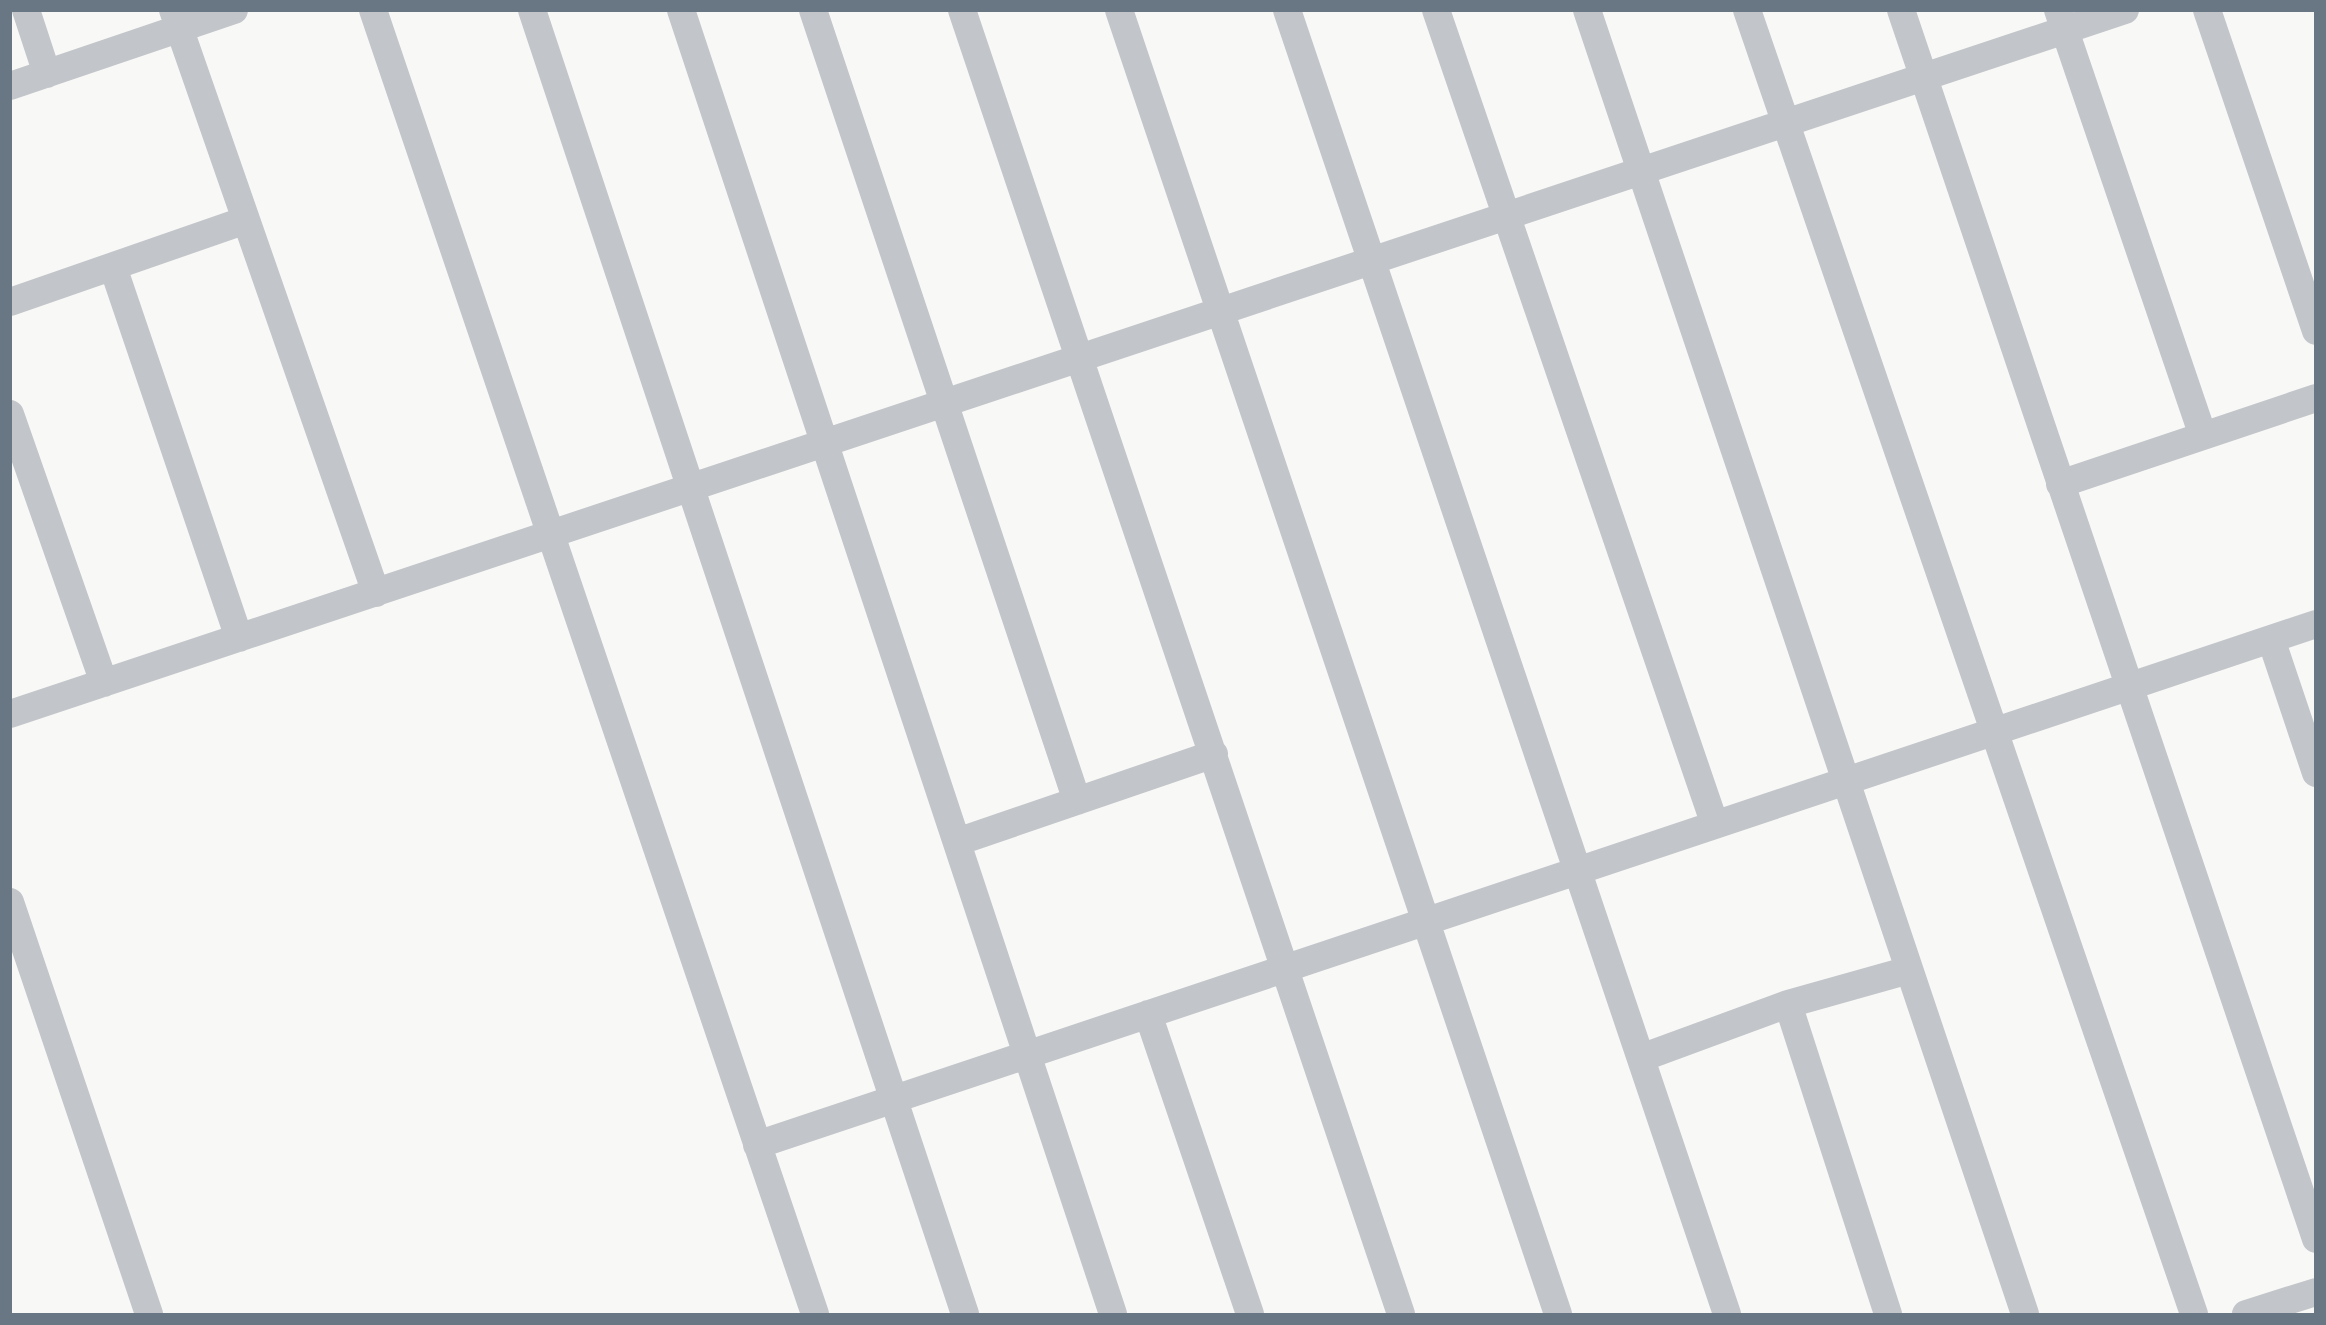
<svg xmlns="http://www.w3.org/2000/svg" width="2326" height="1325" font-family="'Noto Sans',sans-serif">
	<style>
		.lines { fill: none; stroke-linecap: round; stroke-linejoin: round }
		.minor { stroke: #c2c5c9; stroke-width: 28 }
	</style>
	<rect width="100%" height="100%" fill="#f8f8f6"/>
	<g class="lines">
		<path class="minor" d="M26,10l21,64
			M173,10l203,583
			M373,10l442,1304
			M532,10l433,1304
			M681,10l432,1304
			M813,10l264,791
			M962,10l439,1304
			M1119,10l439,1304
			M1287,10l440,1304
			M1436,10l279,815
			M1587,10l438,1304
			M1747,10l447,1304
			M1901,10l415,1229
			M2058,10l145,426
			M2207,10l109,321
			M10,86l224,-76
			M113,267l126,371
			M10,302l236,-82
			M10,414l94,269
			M2060,484l256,-86
			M2271,639l45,134
			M10,714l2115,-704
			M957,842l257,-88
			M10,902l139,412
			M1788,1004l100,310
			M1148,1014l102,300
			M1641,1058l147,-54 121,-34
			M757,1145l1559,-521
			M2246,1314l70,-22"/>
	</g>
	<rect width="2326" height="1325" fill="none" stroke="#697785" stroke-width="24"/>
</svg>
